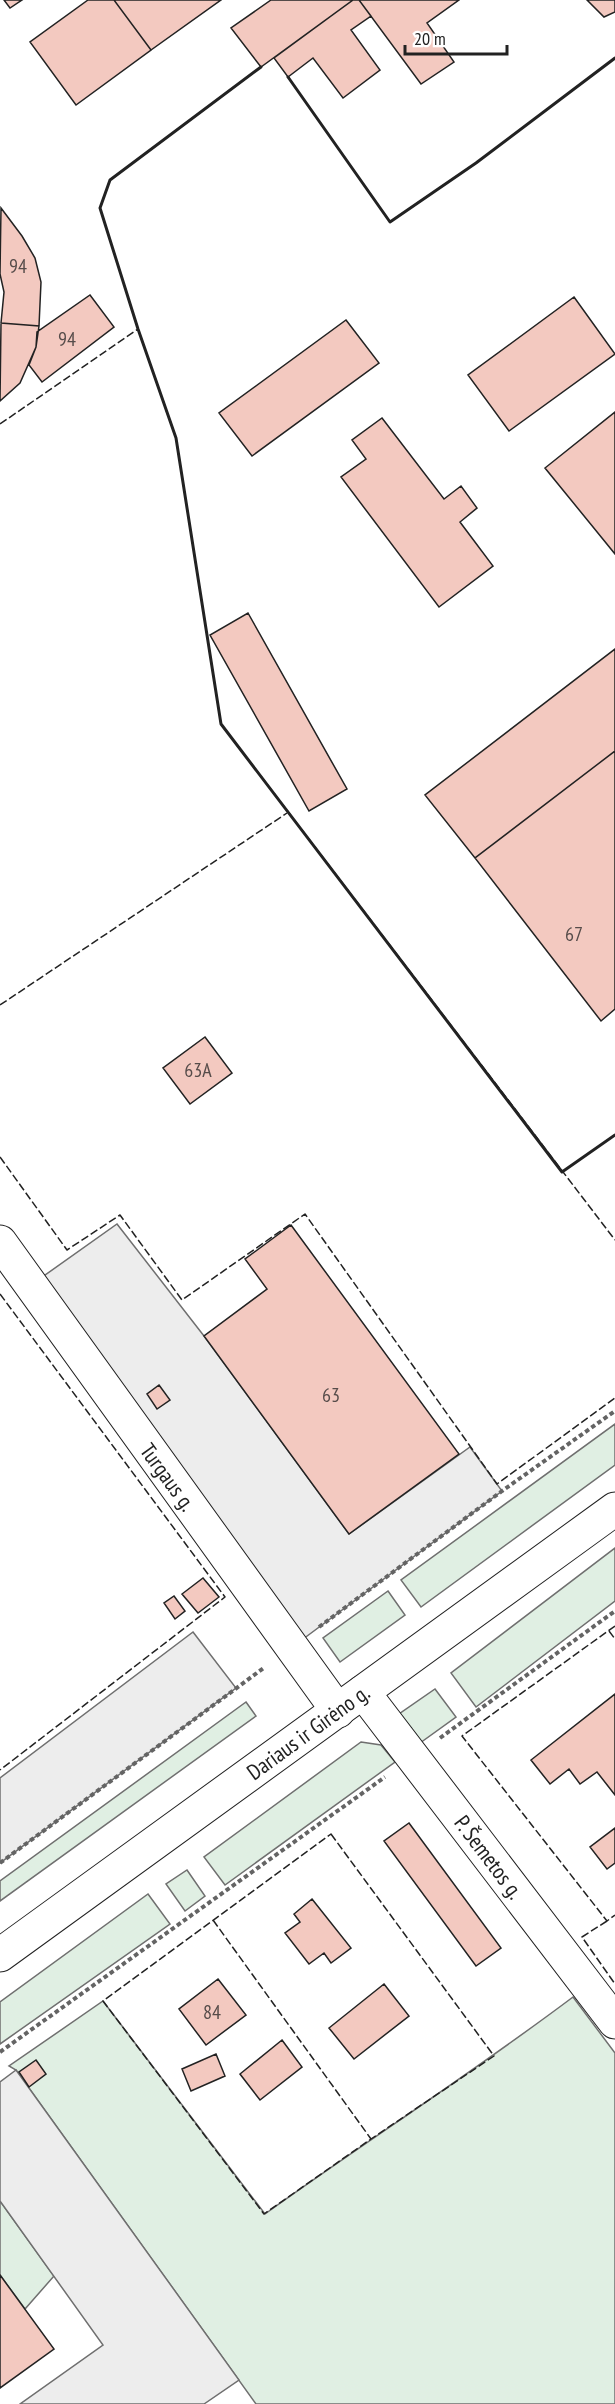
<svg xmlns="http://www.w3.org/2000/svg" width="615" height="2404" font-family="'PT Sans Narrow',sans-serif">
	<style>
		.green { fill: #e0efe3; stroke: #6f6f6f; stroke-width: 1.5 }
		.parking { fill: #ededed; stroke: #6f6f6f; stroke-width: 1.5 }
		.building { fill: #f3c9c0; stroke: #222; stroke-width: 1.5 }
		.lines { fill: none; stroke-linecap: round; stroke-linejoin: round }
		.minor-casing { stroke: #222; stroke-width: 35 }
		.highway-casing { stroke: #222; stroke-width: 35 }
		.path { stroke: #646464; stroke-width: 4; stroke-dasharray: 4.5 3; stroke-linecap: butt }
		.minor { stroke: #fff; stroke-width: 33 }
		.highway { stroke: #fff; stroke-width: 33 }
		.fence { stroke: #222; stroke-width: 1.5; stroke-dasharray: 8 3; stroke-linecap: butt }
		.wall { stroke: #222; stroke-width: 3 }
		.labels { text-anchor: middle; stroke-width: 4.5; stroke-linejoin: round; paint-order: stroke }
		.number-label { font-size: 20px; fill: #564c4a }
		.street-label { font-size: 22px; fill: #222; stroke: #fff }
	</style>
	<rect width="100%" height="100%" fill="#fff"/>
	<path class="green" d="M615,1424v41l-194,142 -20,-27z
		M615,1548v53l-139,106 -25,-34z
		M388,1591l17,24 -65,47 -17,-24z
		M435,1689l21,28 -36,26 -21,-29z
		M246,1702l10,14 -256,185v-20z
		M361,1742l20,3 14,17 -170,123 -21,-28z
		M187,1870l18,26 -20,15 -19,-27z
		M148,1894l22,30 -170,120v-42z
		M573,1997l42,56v351h-359l-240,-334 -7,-4 94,-65 162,213c102,-73 207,-141 308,-217z
		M0,2201l54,75 -29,33 -25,-34z"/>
	<path class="parking" d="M117,1224l87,112 145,198 121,-87 32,44 -211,157 -260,-363z
		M193,1632l43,56 -236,175v-85z
		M16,2070l223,310 -35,24h-184l83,-59 -103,-144v-119z"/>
	<path class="building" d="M4,0h18l-12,8z
		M88,0h26l37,50 -75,55 -46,-63z
		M114,0h107l-70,50z
		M271,0h82l-92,67 -30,-39z
		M353,0h6l12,16 -20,14 29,40 -37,28 -30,-40 -25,19 -14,-19z
		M359,0h100l-32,23 27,39 -33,22z
		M587,0h28v12l-11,5z
		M1,208l21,28 13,22 6,24 -2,44 -38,-3 3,-31 -4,-18z
		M90,295l24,32 -72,55 -13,-17 7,-18 1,-15z
		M574,297l41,57 -106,77 -41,-56z
		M346,320l33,43 -127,93 -33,-43z
		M1,323l38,3 -3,21 -16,36 -20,18z
		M615,412v142l-70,-86z
		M382,418l62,81 17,-13 16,22 -17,14 33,44 -54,41 -98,-130 25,-18 -14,-19z
		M248,613l99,176 -38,22 -99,-176z
		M615,649v102l-140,107 -50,-63z
		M615,751v258l-14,12 -126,-163z
		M205,1037l27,36 -42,31 -27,-36z
		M291,1225l168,229 -110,80 -145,-198 63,-47 -22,-30z
		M159,1385l11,15 -13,9 -10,-15z
		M203,1578l16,19 -21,16 -16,-19z
		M174,1596l11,15 -10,8 -11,-16z
		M615,1694v101l-18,-23 -17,12 -11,-15 -19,15 -19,-24z
		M409,1823l92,125 -25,18 -92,-125z
		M615,1828v35l-8,6 -17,-22z
		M312,1899l39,49 -20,15 -7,-10 -15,11 -24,-31 15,-11 -6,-8z
		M218,1979l28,36 -40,30 -27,-36z
		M384,1984l25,32 -55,43 -25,-31z
		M282,2040l20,27 -42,33 -20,-26z
		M216,2054l9,22 -34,15 -9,-22z
		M36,2060l10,14 -17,13 -10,-15z
		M0,2275l54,74 -54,39z"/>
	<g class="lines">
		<g class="minor-casing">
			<path id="minor" d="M0,1242l338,469
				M363,1692l252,330"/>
		</g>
		<g class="highway-casing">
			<path id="highway" d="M0,1955l615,-446"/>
		</g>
		<path class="path" d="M319,1627l183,-136 113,-80
			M440,1738l175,-127
			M0,1863l265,-196
			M0,2052l385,-275"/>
		<use href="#minor" class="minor"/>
		<use href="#highway" class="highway"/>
		<path class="fence" d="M0,424l138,-95 38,109 45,286 394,516
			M0,1005l287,-192
			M0,1157l67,93 53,-35 62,85 123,-86 192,270 118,-86
			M0,1294l225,303 -225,173
			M615,1626l-153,110 145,185 8,-6
			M609,1631l6,8
			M331,1834l163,222 -123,83 -107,75 -161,-213z
			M213,1920l158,219
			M607,1921l-25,16 33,47"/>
		<path class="wall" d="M261,67l-151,113 -10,28 38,121 38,109 45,286 341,448 53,-37
			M288,77l102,145 86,-59 139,-105"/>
	</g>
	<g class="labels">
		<g class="number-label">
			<text x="18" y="273">94</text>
			<text x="67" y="346">94</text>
			<text x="574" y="941">67</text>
			<text x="198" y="1077">63A</text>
			<text x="331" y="1402">63</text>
			<text x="212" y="2019">84</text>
		</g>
		<g class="street-label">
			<text transform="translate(168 1477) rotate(54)" y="8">Turgaus g.</text>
			<text transform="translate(308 1732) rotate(-36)" y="8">Dariaus ir Girėno g.</text>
			<text transform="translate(489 1857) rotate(53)" y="8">P. Šemetos g.</text>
		</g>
	</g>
	<path d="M405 45v9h102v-9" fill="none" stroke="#222222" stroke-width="3"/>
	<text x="414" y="45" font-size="18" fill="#222222" stroke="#ffffff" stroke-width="4.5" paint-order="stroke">20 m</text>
</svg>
